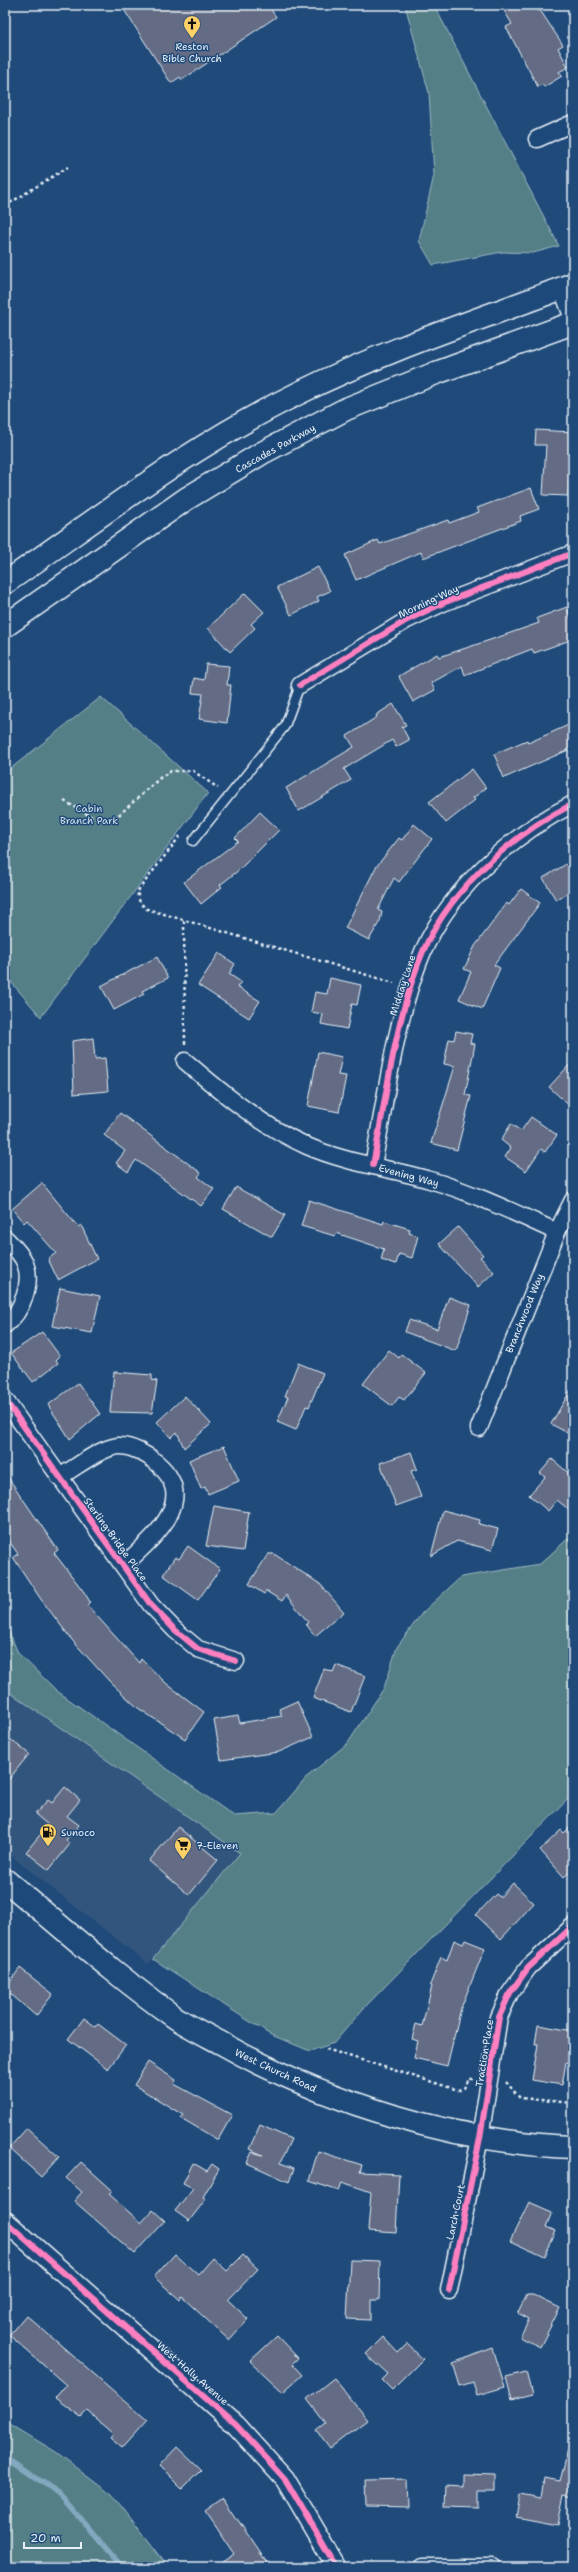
<svg xmlns="http://www.w3.org/2000/svg" width="578" height="2572" font-family="'Shantell Sans',sans-serif">
	<style>
		.built { fill: #33547d }
		.green { fill: #547f87; stroke: #9eb8c0 }
		.lines { fill: none; stroke-linecap: round; stroke-linejoin: round }
		.stream { stroke: #83a8bf; stroke-width: 5.5 }
		.building { fill: #636c84; stroke: #e8f1f8 }
		.service-casing { stroke: #e8f1f8; stroke-width: 11 }
		.minor-casing { stroke: #e8f1f8; stroke-width: 19 }
		.tertiary-casing { stroke: #e8f1f8; stroke-width: 22 }
		.secondary-casing { stroke: #e8f1f8; stroke-width: 25 }
		.path { stroke: #e8f1f8; stroke-width: 2.5; stroke-dasharray: 3 3; stroke-linecap: butt }
		.service { stroke: #1f4a7a; stroke-width: 8 }
		.minor { stroke: #1f4a7a; stroke-width: 16 }
		.tertiary { stroke: #1f4a7a; stroke-width: 19 }
		.secondary { stroke: #1f4a7a; stroke-width: 22 }
		.cycleway-casing { stroke: #1f4a7a; stroke-width: 8 }
		.cycleway { stroke: #ff80c0; stroke-width: 6 }
		.labels { text-anchor: middle; stroke-width: 3; stroke-linejoin: round; paint-order: stroke }
		.poi-label { font-size: 10px; fill: #e8f1f8; stroke: #1f4a7a; text-anchor: start }
		.street-label { font-size: 10px; fill: #e8f1f8; stroke: #1f4a7a }
		.park-label { font-size: 10px; fill: #d2e0e7; stroke: #1f4a7a }
	</style>
	<rect width="100%" height="100%" fill="#1f4a7a"/>
	<filter id="ink" filterUnits="userSpaceOnUse"><feTurbulence type="fractalNoise" baseFrequency=".025" numOctaves="2"/><feDisplacementMap in="SourceGraphic" scale="8" xChannelSelector="R" yChannelSelector="G"/><feConvolveMatrix kernelMatrix="1 2 1 2 8 2 1 2 1" color-interpolation-filters="sRGB"/></filter>
	<g filter="url(#ink)">
		<path class="built" d="M5,1689l235,164 -92,111 -143,-113z"/>
		<path class="green" d="M405,5h29l125,241 -26,7 -31,-1 -69,13 -14,-24 15,-66 -5,-82z
			M101,697l107,96 -167,224 -36,-42v-202z
			M573,1534v260l-210,215 -29,34 -24,8 -41,-17 -116,-75 87,-106 -235,-164v-67l13,31 39,38 177,125 42,-3 33,-38 39,-32 36,-55 13,-41 25,-34 39,-36 79,-13z
			M5,2421l51,31 56,42 56,73h-163z"/>
		<g class="lines">
			<path class="stream" d="M5,2457l55,37 62,73"/>
		</g>
		<path class="building" d="M121,5h147l8,12 -94,63 -2,-3 -9,6z
			M501,5h33l4,6 2,-1 23,35 -5,3 10,19 -9,5 3,4 -18,11 -2,-3 -4,3 -32,-60 6,-3z
			M536,430l36,2 -4,64 -25,-1 3,-50h-11z
			M531,488l8,21 -19,7 1,5 -98,37 -2,-6 -65,28 -11,-25 33,-15 2,4 68,-24 1,3 30,-11 -2,-4z
			M318,567l12,24 -13,6 2,4 -28,14 -14,-28z
			M245,593l19,19 -13,12 4,4 -25,24 -22,-24z
			M567,607l6,18v14l-39,14 -2,-4 -67,26 -3,-9 -31,17 4,7 -22,12 -13,-23 -1,-3 38,-22 2,3 57,-19 43,-15 -2,-5z
			M206,664l23,2 -2,19h4l-4,38 -28,-4 4,-25 -11,-1 2,-15 10,2z
			M393,704l13,21 -4,2 7,13 -13,7 -4,-7 -48,29 7,11 -52,31 -13,-23 68,-41 -7,-11 30,-19 -1,-2z
			M573,723v25l-69,30 -10,-24 33,-14 1,3z
			M472,769l14,19 -13,10 2,2 -29,23 -17,-21z
			M260,812l19,18 -40,40 -19,15 2,2 -21,17 -17,-22 54,-41 -3,-3z
			M414,824l18,15 -33,43 -5,-4 -16,32 4,2 -2,9 -11,19 -24,-12 31,-61 23,-29 3,2z
			M573,860v29l-17,11 -13,-22z
			M521,889l19,14 -46,62 6,3 -18,41 -23,-10 12,-27 -7,-3 11,-23 32,-43 2,2z
			M219,953l16,11 -6,10 12,8 -4,5 23,14 -11,17 -51,-33z
			M157,957l11,21 -26,13 2,3 -30,16 -13,-24z
			M330,978l31,7 -4,20 -5,-1 -5,25 -26,-5 2,-10 -12,-2 4,-20 12,2z
			M456,1031l16,3 -2,9 5,1 -10,51 6,1 -14,54 -26,-7 24,-77 -11,-2 5,-25 5,1z
			M93,1038l2,21 10,-1 3,33 -34,3 -2,-53z
			M318,1052l24,5 -4,18 8,1 -7,36 -31,-6z
			M573,1061v48l-24,-22z
			M120,1113l81,60 -3,4 16,12 -13,17 -65,-46 -8,12 -12,-9 9,-12 -21,-16z
			M531,1117l26,18 -12,17 -4,-3 -15,22 -21,-14 6,-9 -10,-8 10,-16 10,7z
			M42,1183l36,44 3,-2 16,34 -39,21 -10,-21 8,-6 -29,-33 -3,3 -12,-14z
			M236,1187l49,28 -13,22 -49,-28z
			M309,1200l74,24 1,-3 26,8 -1,4 9,3 -6,22 -13,-4 -3,10 -15,-4 3,-11 -48,-16 -1,3 -34,-10z
			M458,1227l25,28 -3,2 14,15 -16,15 -39,-43z
			M60,1288l40,8 -8,37 -40,-7z
			M449,1297l22,8 -15,46 -51,-19 4,-12 28,9z
			M42,1332l18,24 -4,4 2,3 -25,19 -22,-29z
			M389,1350l10,8 2,-4 25,19 -22,27 -5,-3 -7,9 -29,-22z
			M298,1363l25,10 -14,34 -3,-1 -10,24 -19,-8 11,-25 -3,-1z
			M114,1372l38,3v5l5,1 -5,32 -42,-1z
			M78,1383l22,31 -30,25 -22,-34z
			M573,1386v50l-22,-12z
			M185,1396l26,28 -27,24 -7,-16 -6,6 -14,-16z
			M224,1446l15,35 -31,13 -3,-7 -4,2 -12,-29z
			M411,1452l6,17 -6,2 10,26 -25,9 -16,-43z
			M552,1459l21,18v36l-16,-13 -9,11 -19,-16 16,-18 -5,-4z
			M5,1473l53,77 -4,3 30,39 6,10 -3,3 52,58 2,-4 26,25 37,28 -19,27 -47,-31 -28,-26 -38,-42 -32,-42 -27,-41 5,-3 -13,-19z
			M214,1506l35,6 -6,39 -37,-5z
			M443,1510l37,10 -1,4 19,5 -6,21 -35,-9 -26,15z
			M188,1546l32,23 -22,31 -35,-25 12,-18 4,2z
			M268,1554h6l46,30 24,28 -29,24 -9,-12 2,-2 -22,-27 -4,6 -16,-10 -2,3 -15,-10z
			M336,1665l29,11 -14,36 -38,-14 11,-29 9,3z
			M297,1701l16,36 -34,15 -58,8 -7,-40 24,-4 2,7 42,-7 -3,-7z
			M5,1735l24,19 -24,30z
			M65,1787l15,13 -13,16 12,9 -13,15 4,4 -21,26 -23,-18 22,-27 -13,-11 13,-14 4,3z
			M573,1824v45l-9,8 -24,-27 21,-20 3,3z
			M178,1827l40,33 -29,35 -40,-34z
			M513,1883l21,20 -33,36 -25,-24 20,-21 4,3z
			M454,1940l9,4 2,-4 20,8 -24,60 -14,58 -33,-8 4,-17 -6,-2 4,-15 6,2 10,-40 -2,-1 11,-28 6,3z
			M20,1968l33,26 -17,22 -31,-27z
			M84,2018l12,9 2,-3 28,21 -18,24 -40,-30z
			M538,2025l35,6v32l-7,-1 -4,23 -30,-5 6,-36h-3z
			M148,2062l28,18 -2,4 58,31 -14,25 -37,-22 2,-3 -49,-30z
			M260,2125l31,14 -11,24 14,5 -5,14 -42,-19 5,-11 11,3 -14,-6z
			M27,2128l32,29 -18,20 -32,-29z
			M318,2151l44,14 -2,7 39,2 -3,59 -28,-2 3,-39 -29,-10 -3,9 -30,-10z
			M81,2162l31,28 -3,4 32,29 12,-13 12,11 -30,33 -61,-53 8,-9 -16,-14z
			M193,2163l14,8 5,-7 7,5 -16,28 3,2 -17,22 -14,-10 18,-23 -10,-5z
			M529,2202l23,10 -6,15 10,4 -11,26 -35,-16z
			M175,2254l23,21 15,-17 14,13 16,-16 15,14 -30,31 20,19 -19,21 -47,-43 -2,3 -26,-23z
			M350,2260l30,1 -1,39h-8v20l-24,-1z
			M527,2295h6l27,13 -20,39 -20,-10 9,-18 -11,-6z
			M26,2315l121,105 -25,28 -12,-10 3,-4 -26,-23 -6,6 -26,-19 11,-13 -57,-50z
			M277,2336l21,22 -6,6 10,11 -19,17 -33,-31z
			M383,2337l15,16 9,-9 16,15 -31,31 -10,-10 6,-6 -22,-20z
			M493,2348l12,39 -28,8 -4,-13 -13,4 -7,-23z
			M526,2372l6,23 -20,5 -6,-23z
			M334,2378l33,42 -37,28 -13,-17 9,-7 -19,-25z
			M177,2447l24,23 -19,19 -23,-23z
			M568,2449l5,1v46l-9,-2 -6,31 -42,-8 4,-23 21,4 3,-20 16,3z
			M463,2474l32,1v16h-16v17l-34,-1 1,-22 17,1z
			M408,2479l1,29 -43,-1 -1,-27z
			M223,2498l38,56 9,13h-55l19,-13 -29,-43z"/>
		<g class="lines">
			<g class="service-casing">
				<path id="service" d="M193,841l92,-115 15,-41"/>
			</g>
			<g class="minor-casing">
				<path id="minor" d="M537,139l36,-16
					M562,289l11,30
					M300,685l107,-65 36,-17 130,-50
					M185,1061c37,32 77,65 122,85 39,17 83,22 123,34 44,13 85,33 127,52
					M373,1165c13,-67 21,-137 45,-201 25,-69 91,-128 155,-160
					M5,1238c7,7 16,15 20,25 8,20 -3,49 -20,62
					M5,1400l146,205 24,25 23,19 38,12
					M479,1428l78,-196 16,-32
					M59,1477c18,-10 39,-28 59,-31 13,-1 30,9 39,17 44,38 -6,76 -34,103
					M449,2290l31,-152 19,-121 11,-24 18,-25 45,-42
					M421,2567h71"/>
			</g>
			<g class="tertiary-casing">
				<path id="tertiary" d="M5,2221l231,204 49,54 52,88"/>
			</g>
			<g class="secondary-casing">
				<path id="secondary" d="M5,583c95,-66 189,-139 294,-190 88,-44 182,-74 274,-109
					M5,626l181,-127 76,-46 84,-44 90,-36 137,-50
					M5,1880c56,46 111,96 171,138 14,9 30,17 45,25 102,58 234,100 352,104"/>
			</g>
			<path class="path" d="M5,206l63,-39
				M64,801l30,17 9,2 17,-6 41,-37 10,-6h22l25,17
				M180,836l-43,56 3,11 7,6 247,74
				M184,921l1,124
				M326,2049l132,41 6,-2 5,-9h4
				M506,2082l14,16 53,5"/>
			<use href="#service" class="service"/>
			<use href="#minor" class="minor"/>
			<use href="#tertiary" class="tertiary"/>
			<use href="#secondary" class="secondary"/>
			<g class="cycleway-casing">
				<path id="cycleway" d="M300,685l107,-65 36,-17 130,-50
					M373,1165c13,-67 21,-137 45,-201 25,-69 91,-128 155,-160
					M5,1400l146,205 24,25 23,19 38,12
					M5,2221l231,204 49,54 52,88
					M449,2290l31,-152 19,-121 11,-24 18,-25 45,-42"/>
			</g>
			<use href="#cycleway" class="cycleway"/>
		</g>
	</g>
	<defs>
		<g id="church-pin" transform="scale(0.9)"><path d="M0 17L-7.5 6A9.5 9.5 0 1 1 7.5 6Z" fill="#ffd166" stroke="#1f4a7a"/><path d="M-1.2-6h2.4v3.5h3.3v2.4h-3.3V6h-2.4V-.1h-3.3v-2.4h3.3Z" fill="#111"/></g>
		<g id="fuel-pin" transform="scale(0.9)"><path d="M0 17L-7.5 6A9.5 9.5 0 1 1 7.5 6Z" fill="#ffd166" stroke="#1f4a7a"/><path d="M-5.5-6h7V0h2V4h1.3V-2.5L3-4.5l.8-.8L6-3V5H2.5V1h-1V6h-7ZM-4.2-4.7v3.2H.2V-4.7Z" fill="#111"/></g>
		<g id="supermarket-pin" transform="scale(0.9)"><path d="M0 17L-7.5 6A9.5 9.5 0 1 1 7.5 6Z" fill="#ffd166" stroke="#1f4a7a"/><path d="M-6-5.5h2.5l.6 2H6L4.5 2H-2.5L-4.4-4H-6ZM-1.5 3.2a1.3 1.3 0 1 0 .1 0ZM3 3.2a1.3 1.3 0 1 0 .1 0Z" fill="#111"/></g>
	</defs>
	<g fill-rule="evenodd">
		<use href="#church-pin" x="192" y="24"/>
		<use href="#fuel-pin" x="48" y="1832"/>
		<use href="#supermarket-pin" x="183" y="1845"/>
	</g>
	<g class="labels">
		<g class="poi-label">
			<text x="192" y="50" text-anchor="middle">Reston<tspan x="192" dy="12">Bible Church</tspan></text>
			<text x="61" y="1836">Sunoco</text>
			<text x="196" y="1849">7-Eleven</text>
		</g>
		<g class="street-label">
			<text transform="translate(275 448) rotate(-29)" y="4">Cascades Parkway</text>
			<text transform="translate(428 601) rotate(-25)" y="4">Morning Way</text>
			<text transform="translate(402 985) rotate(-72)" y="4">Midday Lane</text>
			<text transform="translate(409 1175) rotate(15)" y="4">Evening Way</text>
			<text transform="translate(524 1313) rotate(-68)" y="4">Branchwood Way</text>
			<text transform="translate(116 1539) rotate(54)" y="4">Sterling Bridge Place</text>
			<text transform="translate(484 2053) rotate(-81)" y="4">Traction Place</text>
			<text transform="translate(276 2070) rotate(25)" y="4">West Church Road</text>
			<text transform="translate(455 2212) rotate(-78)" y="4">Larch Court</text>
			<text transform="translate(193 2373) rotate(41)" y="4">West Holly Avenue</text>
		</g>
		<g class="park-label">
			<text x="89" y="812">Cabin<tspan x="89" dy="12">Branch Park</tspan></text>
		</g>
	</g>
	<rect width="578" height="2572" fill="none" stroke="#1f4a7a" stroke-width="20"/>
	<rect x="10" y="10" width="558" height="2552" fill="none" stroke="#e8f1f8" stroke-width="1.5" filter="url(#ink)"/>
	<path d="M24 2542v6h57v-6" fill="none" stroke="#e8f1f8" stroke-width="2"/>
	<text x="30" y="2542" font-size="12" fill="#e8f1f8" stroke="#1f4a7a" stroke-width="3" paint-order="stroke">20 m</text>
</svg>
